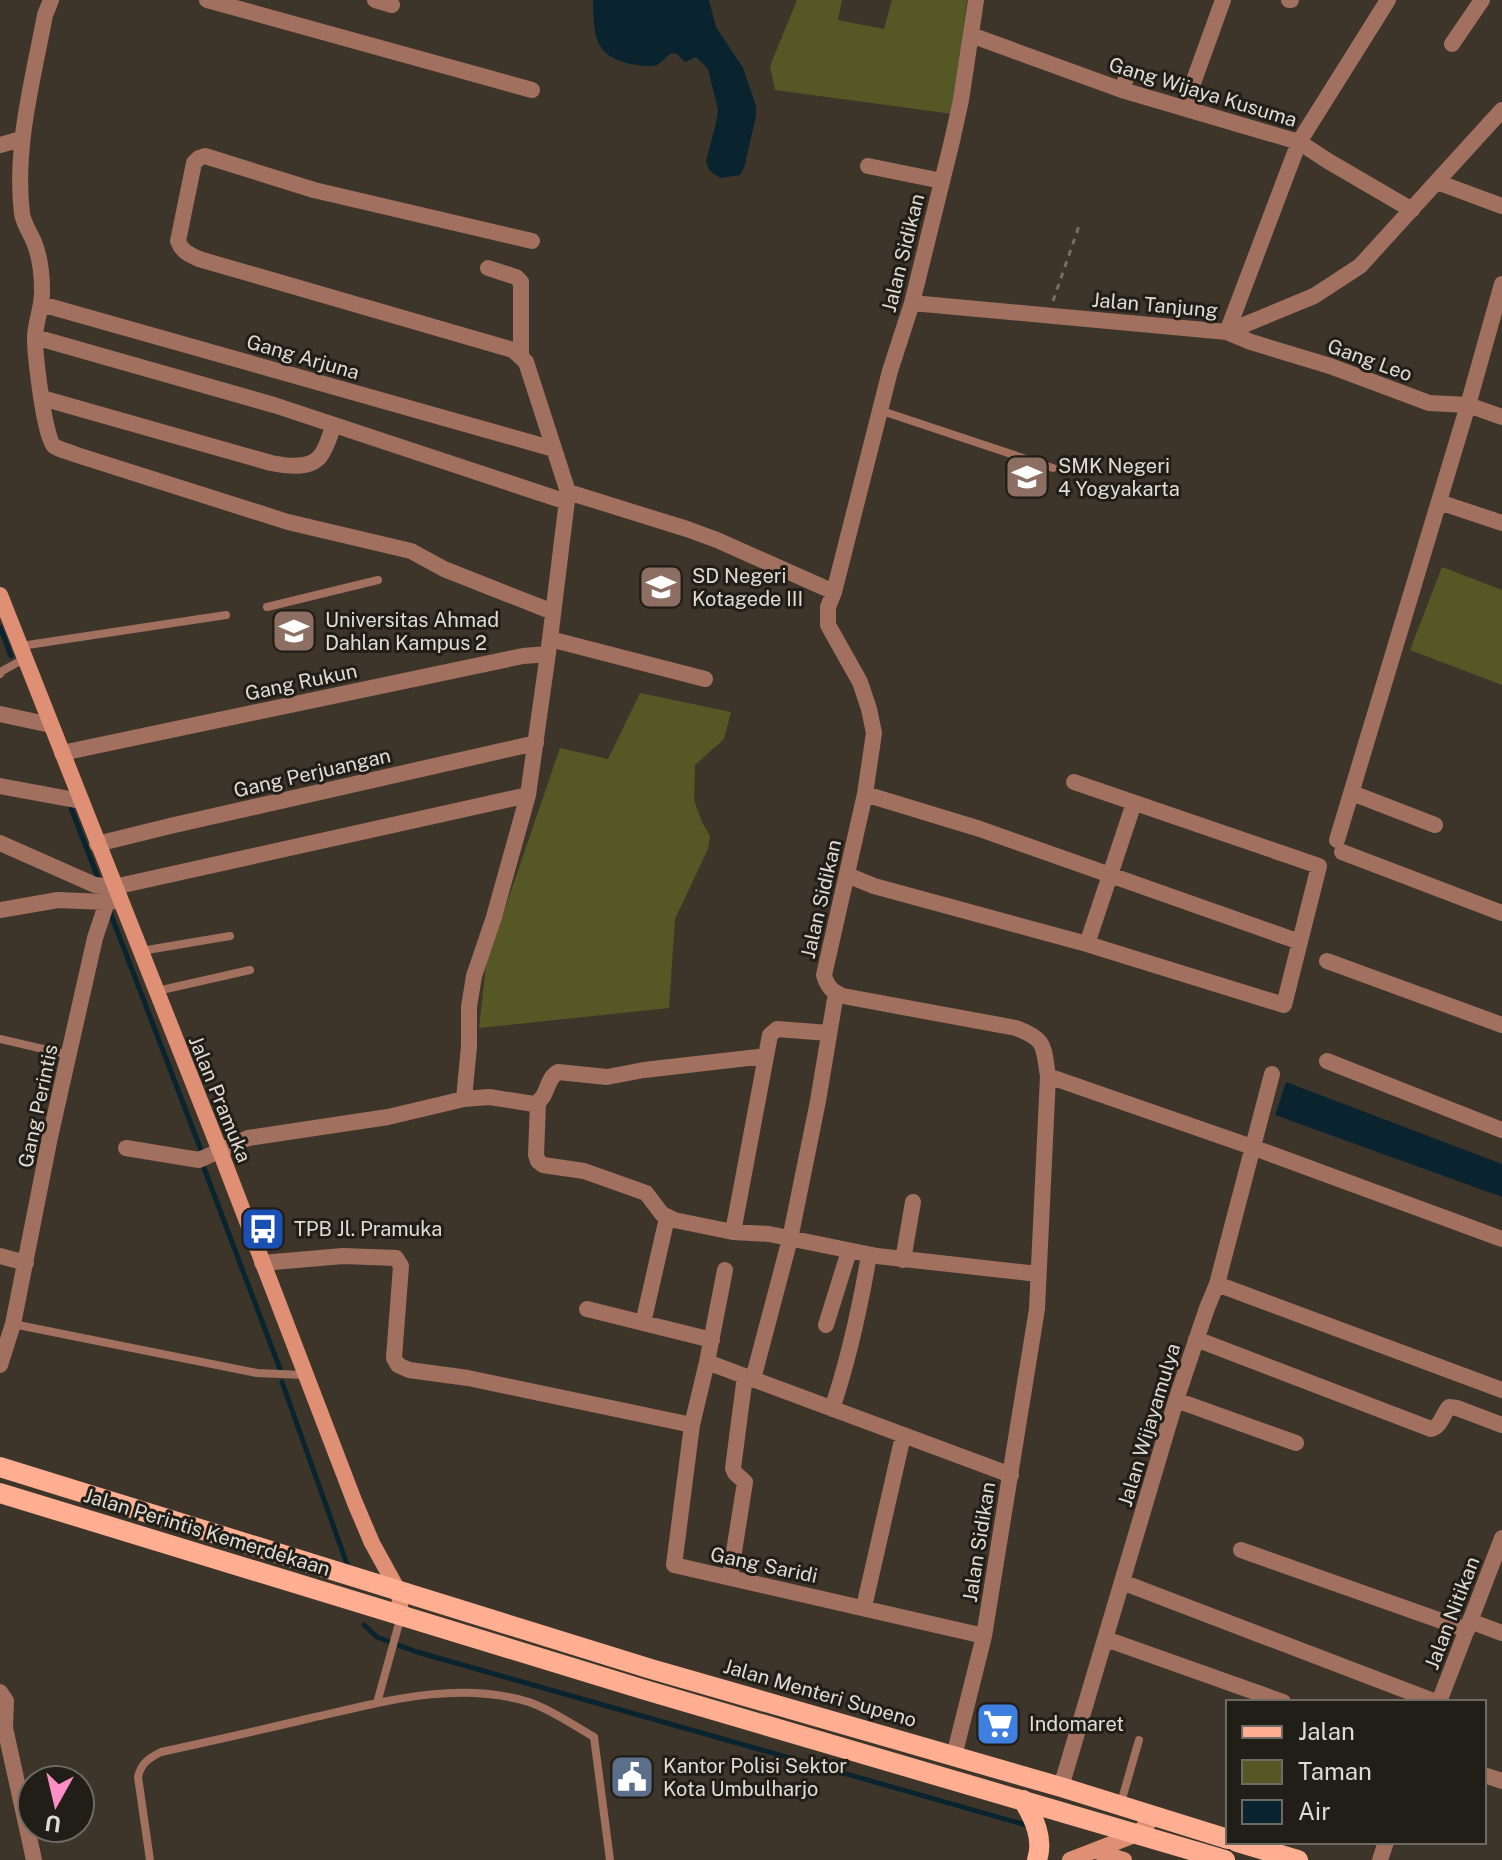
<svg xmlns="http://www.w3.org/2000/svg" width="1502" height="1860" font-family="'Public Sans',sans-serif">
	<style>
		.green { fill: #555725 }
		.water { fill: #09242e }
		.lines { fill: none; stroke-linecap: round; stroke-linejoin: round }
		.stream { stroke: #09242e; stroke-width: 5 }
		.path { stroke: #756e64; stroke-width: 3; stroke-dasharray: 6 6; stroke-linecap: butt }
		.service { stroke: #a2705f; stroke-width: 8 }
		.minor { stroke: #a2705f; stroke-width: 16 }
		.tertiary { stroke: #a2705f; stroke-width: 16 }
		.secondary { stroke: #de8f74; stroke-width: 16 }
		.primary { stroke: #ffae92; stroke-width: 20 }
		.labels { text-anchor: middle; stroke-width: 6; stroke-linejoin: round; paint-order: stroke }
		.street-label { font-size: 20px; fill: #e0dbd3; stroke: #211e18 }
		.poi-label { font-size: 20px; fill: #e0dbd3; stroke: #211e18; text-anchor: start }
	</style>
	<rect width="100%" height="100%" fill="#3e352a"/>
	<path class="green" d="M797,0h45l-4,20 46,9 8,-29h75l-14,114 -178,-24 -5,-24z
		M1442,567l60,23v95l-92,-35z
		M640,693l91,19 -7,27 -29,26 -1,35 8,22 8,14 -2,13 -33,70 -6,89 -190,20 7,-64 74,-216 48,11z"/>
	<path class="water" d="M593,0h116l7,27 27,41 13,38v10l-12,52 -4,7 -19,3c-8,-4 -13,-7 -15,-17l10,-38 2,-13 -10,-41 -12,-12 -11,5 -8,-8 -5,-1c-6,3 -9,9 -15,12 -7,3 -18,0 -26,-1 -38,-8 -37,-30 -38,-64z
		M1286,1082l216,82v33l-227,-82z"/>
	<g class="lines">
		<path class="stream" d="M0,627l11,29
			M71,808l29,75
			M110,912l91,238
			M204,1168l76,201
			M282,1382l65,182
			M364,1625l13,12 40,15 609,173"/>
		<path class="path" d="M1053,301l26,-75"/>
		<path class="service" d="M879,410l174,58
			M267,607l111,-27
			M21,646l205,-31
			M0,674l2,-3 22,-12
			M141,951l89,-15
			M157,991l93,-21
			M0,1039l69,16
			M13,1324l244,49 47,2
			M377,1703l24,-87
			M1120,1806l19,-66
			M150,1860l-12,-83c3,-14 11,-19 23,-25 50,-11 100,-22 150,-34 71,-16 145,-38 218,-16 23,8 44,23 65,35l16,123"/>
		<path class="minor" d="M51,0l-6,15c-12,65 -31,132 -23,199 2,10 8,19 12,28 6,15 8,32 8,48 1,16 -7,32 -7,48 0,16 9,99 19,108 6,4 16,6 23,9l211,67 123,29 33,18 109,43
			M207,0l325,90
			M375,0l17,5
			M1289,0h2
			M1388,0l-89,142 -72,190 24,10 79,24 99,37 39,2 34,12
			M971,35l151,55 177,52 29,19 84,49
			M1452,44l30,-44
			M1122,90l6,-18
			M1184,108l39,-108
			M0,145l21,-6
			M868,166l74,15
			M1437,182l65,24
			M488,268l28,9 5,5v74
			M912,303l315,29 87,-36 46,-30 142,-156
			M41,304l513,145
			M35,337l239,68 293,97
			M42,398l229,65c15,3 40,7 50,-8 6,-8 9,-21 13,-30
			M568,492l119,37 30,11 117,52
			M1439,502l63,21
			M550,639l155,40
			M0,714l51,11
			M62,753l461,-97 25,-2
			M0,786l81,15
			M1352,793l83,32
			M865,794l115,35 320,113
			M1337,840l131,-435 34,-121
			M0,843l95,42 19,2 414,-92
			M97,844l73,-18 366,-83
			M1342,852l160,61
			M847,875l27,11 213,58 197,61 35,-139 -245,-84
			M0,910l58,-10 47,2 12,-1
			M1087,944l47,-141
			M1327,961l175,64
			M1327,1061l175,69
			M1048,1076l204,71 250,92
			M464,1099l5,-53v-39l5,-31 20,-59 34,-122 22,-156 18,-147 -42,-130 -13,-12 -314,-91c-10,-5 -17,-7 -21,-18l16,-78 5,-5 6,-2 109,34 218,51
			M538,1103l-2,52 2,6 5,4 41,6 62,22 16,21 12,6 59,12 36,2 108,22 161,18
			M126,1148l73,12 49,-22 140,-21 76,-18 25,-2 45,7c15,-6 11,-25 24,-32l49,5 37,-7 122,-14
			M733,1232l37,-197 7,-6 52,4
			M0,1256l26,7
			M903,1260l10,-58
			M262,1263l81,-7 53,2 5,8 -7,92 4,7 11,5 59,8 224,47 15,-63 18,-92
			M1217,1284l285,106
			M587,1309l125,31
			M643,1323l24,-105
			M826,1325l23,-74
			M1196,1339l235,90c10,-2 11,-14 18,-22l8,1 45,17
			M707,1362l304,113
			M0,1365l13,-41 37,-187 45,-199 12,-36
			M753,1379l37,-140 28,-138 18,-108
			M1176,1400l120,43
			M832,1409c17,-51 28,-101 37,-154
			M692,1425l-18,140 310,71
			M1241,1550l226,80
			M730,1577l15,-95 -10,-9 -2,-5 12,-92
			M1122,1582l314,120
			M864,1607l39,-171
			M1470,1621l32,12
			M1106,1639l177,63
			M0,1692l6,9 -1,27 29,132
			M954,1756l30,-120 53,-327 11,-233c-5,-30 -1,-36 -32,-48l-173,-32c-11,-4 -16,-10 -19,-21l41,-181 9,-61 -5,-24 -9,-27 -32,-57v-18l6,-15 56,-221 22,-68 40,-162 9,-41 15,-100
			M1484,1775l18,6
			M1061,1787l115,-387 31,-92 10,-24 55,-210"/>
		<path class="tertiary" d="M1439,1702l63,-164
			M1380,1860l6,-18"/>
		<path class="secondary" d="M0,595l220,556 135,352 17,40 27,49 2,24
			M1096,1851l28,9
			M1070,1860l67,-26 17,-17"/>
		<path class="primary" d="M0,1467l651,202 410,118 167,52
			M0,1493l645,197 580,170
			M1023,1800c11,18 21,39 14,60
			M1237,1842l61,18"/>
	</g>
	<defs>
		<g id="school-square" transform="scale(2.3)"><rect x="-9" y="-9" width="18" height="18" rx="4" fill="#8d6e63" stroke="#211e18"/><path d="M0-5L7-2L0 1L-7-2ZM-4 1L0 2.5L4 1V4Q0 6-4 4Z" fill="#fff"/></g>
		<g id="university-square" transform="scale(2.3)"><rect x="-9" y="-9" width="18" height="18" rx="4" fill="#8d6e63" stroke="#211e18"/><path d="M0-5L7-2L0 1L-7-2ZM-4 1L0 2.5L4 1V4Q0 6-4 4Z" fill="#fff"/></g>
		<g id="bus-square" transform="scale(2.3)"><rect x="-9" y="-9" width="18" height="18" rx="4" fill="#1a4fb4" stroke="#211e18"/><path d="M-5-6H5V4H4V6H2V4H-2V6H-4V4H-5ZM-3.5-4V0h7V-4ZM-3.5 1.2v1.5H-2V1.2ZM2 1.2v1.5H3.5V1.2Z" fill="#fff"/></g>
		<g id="supermarket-square" transform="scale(2.3)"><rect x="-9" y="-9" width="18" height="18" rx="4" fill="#3f7fe0" stroke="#211e18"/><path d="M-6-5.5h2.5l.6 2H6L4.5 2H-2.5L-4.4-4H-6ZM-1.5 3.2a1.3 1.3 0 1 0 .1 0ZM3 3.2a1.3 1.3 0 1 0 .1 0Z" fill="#fff"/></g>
		<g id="civic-square" transform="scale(2.3)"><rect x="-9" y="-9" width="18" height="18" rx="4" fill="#5c6f8a" stroke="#211e18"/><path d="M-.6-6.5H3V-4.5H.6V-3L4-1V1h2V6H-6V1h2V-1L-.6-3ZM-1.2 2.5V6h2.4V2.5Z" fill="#fff"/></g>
	</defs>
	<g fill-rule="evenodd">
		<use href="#school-square" x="1027" y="477"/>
		<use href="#school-square" x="661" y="587"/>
		<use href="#university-square" x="294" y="631"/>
		<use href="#bus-square" x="263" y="1229"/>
		<use href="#supermarket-square" x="998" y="1724"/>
		<use href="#civic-square" x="632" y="1777"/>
	</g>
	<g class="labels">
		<g class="street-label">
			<text transform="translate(1203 92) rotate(17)" y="7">Gang Wijaya Kusuma</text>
			<text transform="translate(903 253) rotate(-76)" y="7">Jalan Sidikan</text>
			<text transform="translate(1155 305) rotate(5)" y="7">Jalan Tanjung</text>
			<text transform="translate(303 357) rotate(16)" y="7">Gang Arjuna</text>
			<text transform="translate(1370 360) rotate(20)" y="7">Gang Leo</text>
			<text transform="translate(301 682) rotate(-12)" y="7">Gang Rukun</text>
			<text transform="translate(312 773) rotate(-13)" y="7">Gang Perjuangan</text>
			<text transform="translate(821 899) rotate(-77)" y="7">Jalan Sidikan</text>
			<text transform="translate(220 1099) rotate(68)" y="7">Jalan Pramuka</text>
			<text transform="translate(38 1106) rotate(-78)" y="7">Gang Perintis</text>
			<text transform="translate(1149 1425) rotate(-73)" y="7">Jalan Wijayamulya</text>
			<text transform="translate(207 1532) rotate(17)" y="7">Jalan Perintis Kemerdekaan</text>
			<text transform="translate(979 1542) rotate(-81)" y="7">Jalan Sidikan</text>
			<text transform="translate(764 1565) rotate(12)" y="7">Gang Saridi</text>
			<text transform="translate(1452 1613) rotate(-69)" y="7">Jalan Nitikan</text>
			<text transform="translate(820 1693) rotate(16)" y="7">Jalan Menteri Supeno</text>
		</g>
		<g class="poi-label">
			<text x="1058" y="473">SMK Negeri<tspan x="1058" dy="23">4 Yogyakarta</tspan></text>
			<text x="692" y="583">SD Negeri<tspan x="692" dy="23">Kotagede III</tspan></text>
			<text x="325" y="627">Universitas Ahmad<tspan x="325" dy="23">Dahlan Kampus 2</tspan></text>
			<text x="294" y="1236">TPB Jl. Pramuka</text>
			<text x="1029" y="1731">Indomaret</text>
			<text x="663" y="1773">Kantor Polisi Sektor<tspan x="663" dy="23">Kota Umbulharjo</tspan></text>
		</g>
	</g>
	<rect x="1226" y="1700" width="260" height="144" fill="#211e18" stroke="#6d6a63" stroke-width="2"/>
	<rect x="1242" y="1726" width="40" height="12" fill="#ffae92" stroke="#6d6a63" stroke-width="2"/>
	<text x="1298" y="1740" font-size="24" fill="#e0dbd3">Jalan</text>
	<rect x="1242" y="1760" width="40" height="24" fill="#555725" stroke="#6d6a63" stroke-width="2"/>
	<text x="1298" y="1780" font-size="24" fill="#e0dbd3">Taman</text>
	<rect x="1242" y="1800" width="40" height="24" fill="#09242e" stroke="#6d6a63" stroke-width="2"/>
	<text x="1298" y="1820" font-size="24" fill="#e0dbd3">Air</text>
	<g transform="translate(56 1804) rotate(188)"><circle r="38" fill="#211e18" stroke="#6d6a63" stroke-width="2"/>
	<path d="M0-6L14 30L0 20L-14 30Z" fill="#fb8fc5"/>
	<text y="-12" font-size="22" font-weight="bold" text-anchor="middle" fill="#e0dbd3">U</text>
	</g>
</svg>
